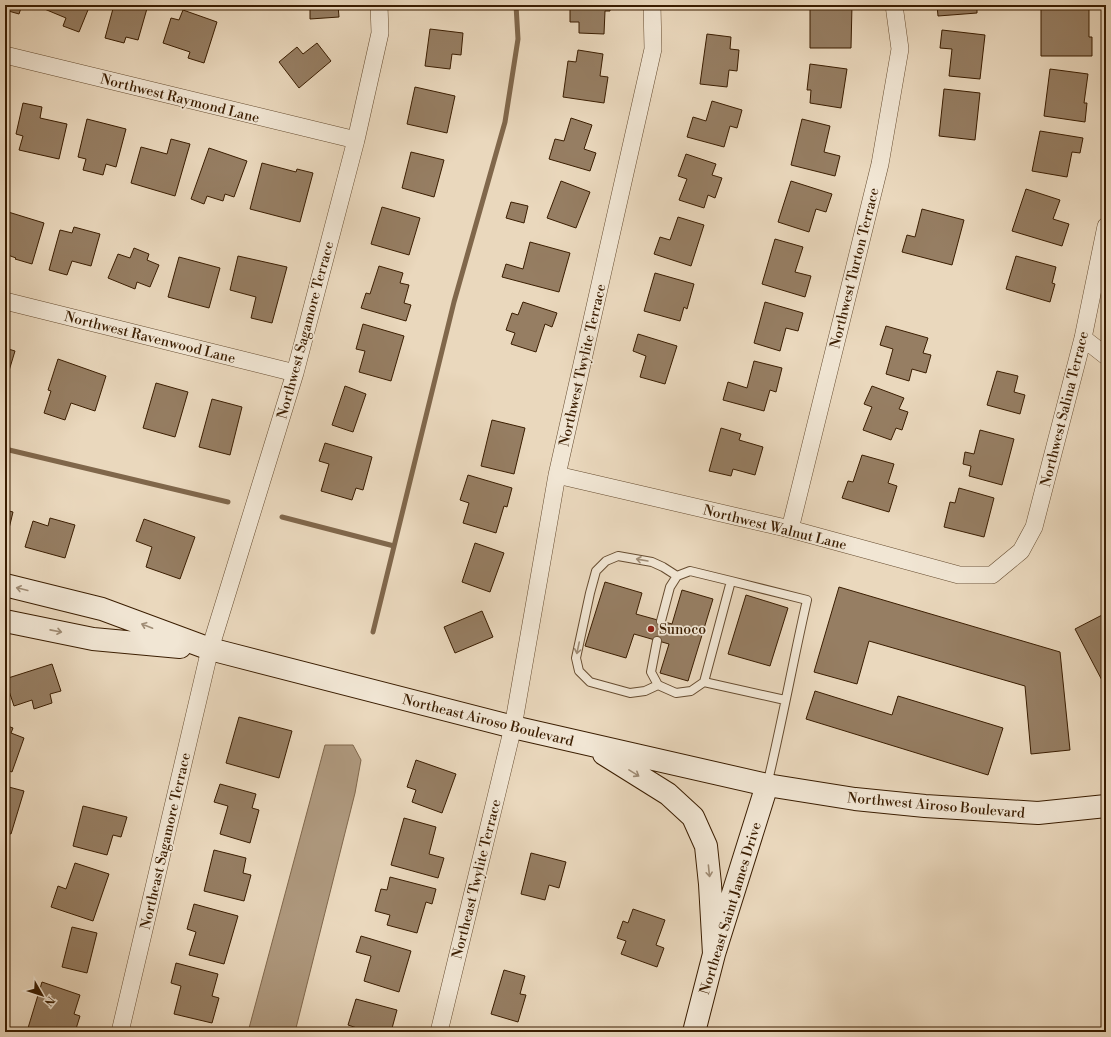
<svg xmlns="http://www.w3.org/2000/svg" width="1111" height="1037" font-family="'Libre Bodoni',serif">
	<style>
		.water { fill: #ae987d; stroke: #80674b }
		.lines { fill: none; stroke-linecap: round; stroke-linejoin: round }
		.stream { stroke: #80674b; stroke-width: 5 }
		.building { fill: #967e63; stroke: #3a1d01 }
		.lane-casing { stroke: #664c30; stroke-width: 10 }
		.street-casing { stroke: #664c30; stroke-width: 18 }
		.secondary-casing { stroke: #3a1d01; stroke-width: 24 }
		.lane { stroke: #f1e6d4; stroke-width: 8 }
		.street { stroke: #f1e6d4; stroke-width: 17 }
		.secondary { stroke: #f1e6d4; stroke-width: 22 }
		.oneway { stroke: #9f8c75 }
		.poi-dot { fill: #8f2418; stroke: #f1e6d4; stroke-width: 1.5 }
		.labels { text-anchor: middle; stroke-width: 3.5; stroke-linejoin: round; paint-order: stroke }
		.street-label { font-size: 14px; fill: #3a1d01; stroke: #f1e6d4 }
		.poi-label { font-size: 14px; fill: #3a1d01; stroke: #f1e6d4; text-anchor: start }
	</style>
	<rect width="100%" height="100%" fill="#ead8bd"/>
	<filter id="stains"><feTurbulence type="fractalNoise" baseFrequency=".005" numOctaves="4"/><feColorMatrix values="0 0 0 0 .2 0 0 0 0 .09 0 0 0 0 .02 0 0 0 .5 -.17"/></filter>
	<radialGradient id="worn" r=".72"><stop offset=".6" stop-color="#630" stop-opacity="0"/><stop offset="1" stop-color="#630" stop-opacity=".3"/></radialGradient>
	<path class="water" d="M325,745h28l8,15 -6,33 -60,239h-47z"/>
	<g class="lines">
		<path class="stream" d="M5,449l223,53
			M282,517l112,29
			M373,632l81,-330 51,-180 13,-83 -2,-34"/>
	</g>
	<path class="building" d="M5,5h17l-3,9 -14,-4z
		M44,5h46l-11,27 -16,-6 3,-8 -24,-10z
		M114,5h34l-10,35 -12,-3 -2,6 -19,-5z
		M310,5h28l1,12 -29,2z
		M570,5h40v6h-5l-1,23 -25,-1v-11h-9z
		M810,5h42l-1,43h-41z
		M937,5h40v8l-39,3z
		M1041,8h48v29h3v19h-51z
		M183,10l34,12 -13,41 -16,-5 2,-6 -27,-9 8,-25 8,2z
		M430,29l33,4 -2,22 -9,-1 -2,15 -25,-3z
		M942,30l43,5 -5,44 -31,-3 3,-27 -12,-1z
		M707,34l24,3 -1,12 9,1 -2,21 -8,-1 -2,17 -27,-3z
		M317,43l14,18 -32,27 -20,-26 18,-15 6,7z
		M578,50l25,4 -3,22 8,1 -4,26 -41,-6 5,-36 8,1z
		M810,64l37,5 -6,39 -31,-5 1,-13h-4z
		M1050,69l38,5 -4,29h3l-2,19 -41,-6z
		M415,87l40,9 -8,37 -40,-9z
		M944,89l36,4 -5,47 -36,-4z
		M712,101l30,9 -5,18 -7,-2 -6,21 -37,-10 6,-20 13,4z
		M23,103l19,4 -2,11 27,6 -8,35 -40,-9 4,-14 -7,-2z
		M571,118l21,7 -8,24 12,4 -6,18 -41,-12 6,-20 9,2z
		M87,119l39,10 -10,38 -10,-3 -3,11 -20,-5 3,-11 -8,-2z
		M802,119l28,7 -6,26 16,4 -5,20 -44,-11z
		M1040,131l43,7 -3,15 -8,-1 -5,25 -35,-6z
		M171,139l19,5 -15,52 -44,-13 10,-36 26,7z
		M209,148l38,13 -13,36 -9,-3 -2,7 -16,-5 -3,8 -13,-5z
		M411,152l33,8 -10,37 -32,-9z
		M686,154l30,10 -4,11 10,3 -7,20 -7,-3 -4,13 -25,-8 8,-21 -9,-3z
		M262,163l34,9 1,-3 16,4 -13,49 -50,-13z
		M561,181l29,11 -14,36 -29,-10z
		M791,181l41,13 -6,18 -10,-3 -7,23 -31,-10z
		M1026,189l34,11 -7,19 16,5 -7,22 -50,-15z
		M511,202l17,4 -4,17 -18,-5z
		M382,207l38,11 -11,37 -38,-11z
		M922,209l42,11 -12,45 -50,-13 5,-17 8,2z
		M5,211l39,12 -12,41 -17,-5 1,-1 -11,-4z
		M678,217l26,8 -13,41 -37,-12 6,-17 10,3z
		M74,227l26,7 -9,32 -19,-5 -5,14 -18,-5 11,-40 12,3z
		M775,239l28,8 -8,25 16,4 -6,21 -43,-13z
		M530,242l40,11 -11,39 -57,-15 4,-13 17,5z
		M134,248l15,6 -2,6 12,5 -9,22 -13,-5 -2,7 -27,-11 10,-24 12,4z
		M238,256l49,11 -15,56 -21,-5 5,-21 -26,-7z
		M1016,256l40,11 -4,16 3,1 -5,18 -44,-13z
		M179,257l41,11 -11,40 -41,-11z
		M379,266l24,7 -3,10 9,2 -5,18 7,2 -5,16 -45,-13 5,-15 4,1z
		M655,273l39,11 -7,25 -3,-2 -4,14 -36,-10z
		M523,302l34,11 -5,14 -7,-3 -9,28 -25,-8 4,-11 -9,-3 6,-17 6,2z
		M765,302l38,11 -5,18 -12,-3 -6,23 -26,-8z
		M363,324l41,12 -13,45 -32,-9 6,-21 -9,-2z
		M886,326l42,12 -5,15 8,2 -5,18 -14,-4 -3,12 -23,-7 7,-25 -13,-4z
		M638,334l39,12 -12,38 -25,-7 6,-21 -13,-5z
		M5,348l10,3 -10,33z
		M58,359l48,17 -11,35 -24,-8 -6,17 -21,-7 7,-22 -3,-1z
		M754,361l28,7 -6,24 -6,-2 -6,21 -41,-11 5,-18 19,6z
		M997,371l21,5 -4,16 11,3 -5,19 -33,-9z
		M156,383l32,9 -13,45 -32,-9z
		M345,386l21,8 -13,38 -21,-7z
		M872,386l32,12 -5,11 9,3 -6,18 -6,-2 -5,12 -28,-10 9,-23 -8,-3z
		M212,399l30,8 -12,48 -31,-8z
		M492,420l33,8 -11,46 -33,-8z
		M721,428l20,6 -2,6 24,7 -8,28 -22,-6 -2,7 -22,-5z
		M980,430l34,9 -12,46 -33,-9 2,-10 -8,-2 2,-12 9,2z
		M325,443l47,14 -9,33 -7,-2 -4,12 -31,-9 8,-27 -10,-3z
		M862,455l32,9 -6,19 9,3 -8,26 -47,-14 6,-17 5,1z
		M468,475l44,13 -5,19 -3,-1 -8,27 -33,-10 6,-20 -9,-3z
		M959,488l35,10 -10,39 -40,-10 6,-25 5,1z
		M5,510l8,2 -8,33z
		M50,518l25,7 -10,33 -40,-11 8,-26 15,5z
		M144,519l51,18 -15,42 -34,-12 6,-20 -16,-6z
		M475,543l29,10 -14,39 -28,-10z
		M605,582l37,11 -6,21 36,10 10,-34 31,9 -25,82 -28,-8 9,-29 -35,-10 -8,24 -41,-12z
		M839,587l221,65 10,98 -39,4 -6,-68 -156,-45 -12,43 -43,-12z
		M746,595l42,13 -18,58 -42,-12z
		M482,611l11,26 -38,16 -11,-26z
		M1106,613v72l-1,1 -30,-57z
		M52,664l9,27 -11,3 2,9 -18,6 -2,-9 -18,6 -9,-27z
		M815,691l77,24 6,-19 105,32 -15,47 -182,-56z
		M239,717l53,14 -13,47 -53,-15z
		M5,725l8,3 -2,5 13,5 -12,34 -7,-3z
		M416,760l40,14 -14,39 -30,-11 4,-12 -9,-3z
		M220,784l36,10 -4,14 7,2 -9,33 -30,-9 8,-28 -14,-4z
		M5,786l19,5 -13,43 -6,-2z
		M83,806l44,11 -6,20 -8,-2 -6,20 -34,-9z
		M404,818l32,9 -7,27 15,4 -6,20 -47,-13z
		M214,850l32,8 -3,15 8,2 -7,26 -40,-10z
		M531,853l35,9 -7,26 -10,-3 -4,15 -24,-6z
		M75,863l34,11 -16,47 -42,-14 7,-21 8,3z
		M390,877l46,12 -4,15 -6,-2 -9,31 -30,-8 3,-10 -15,-4 6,-22 6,1z
		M194,904l44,12 -14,48 -35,-9 7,-23 -9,-3z
		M633,909l32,11 -9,25 8,3 -7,19 -36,-13 5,-13 -9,-3 6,-17 5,2z
		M72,927l25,6 -10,40 -25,-6z
		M361,936l50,15 -12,41 -35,-11 7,-25 -15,-4z
		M176,963l42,11 -6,22 7,2 -7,25 -38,-9 7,-28 -10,-3z
		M504,970l21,6 -5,18 6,1 -8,27 -27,-8z
		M42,982l38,13 -6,19 6,2 -5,16h-34l-13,-4z
		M356,999l41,11 -6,22h-35l1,-4 -9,-3z"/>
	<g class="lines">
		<g class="lane-casing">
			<path id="lane" d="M661,621l9,-34 7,-11 13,-5 41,10
				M657,641l-6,31 7,13 18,8 15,-2 13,-9
				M658,685l-13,6 -15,2 -40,-11 -11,-11 -3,-13 14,-65 6,-22 10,-10 12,-5 34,6 11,5 14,9
				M767,785c15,-62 26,-124 40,-185l-76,-19 -27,101 81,18"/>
		</g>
		<g class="street-casing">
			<path id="street" d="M5,55l351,85
				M5,301l290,72
				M1083,338l23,18
				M557,475l233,54 169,46h33l29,-24 13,-24 49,-189 23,-112
				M790,529l90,-365 20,-115 -6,-44
				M120,1032l90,-383 85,-276 61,-233 24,-107 -1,-28
				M439,1032l74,-305 44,-252 96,-426 -1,-44"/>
		</g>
		<g class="secondary-casing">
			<path id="secondary" d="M5,585l97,24 108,40 303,78 254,58 88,14 70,7 113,7 68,-7
				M5,621l88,18 87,8
				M604,754l64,40 25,23 13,29 4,38 4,70
				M694,1032l20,-78 53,-169"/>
		</g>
		<use href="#lane" class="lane"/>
		<use href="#street" class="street"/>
		<use href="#secondary" class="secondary"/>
	</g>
	<defs><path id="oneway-shaft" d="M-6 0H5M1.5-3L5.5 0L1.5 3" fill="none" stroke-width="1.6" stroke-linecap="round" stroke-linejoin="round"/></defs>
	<g class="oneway">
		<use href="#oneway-shaft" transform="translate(642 560) rotate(-170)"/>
		<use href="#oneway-shaft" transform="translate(22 589) rotate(-166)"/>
		<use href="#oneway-shaft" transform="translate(147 626) rotate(-159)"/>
		<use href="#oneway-shaft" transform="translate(56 631) rotate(11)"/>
		<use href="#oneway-shaft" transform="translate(578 648) rotate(102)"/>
		<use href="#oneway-shaft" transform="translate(634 773) rotate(32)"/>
		<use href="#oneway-shaft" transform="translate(709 871) rotate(84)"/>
	</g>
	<circle class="poi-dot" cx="651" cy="629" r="4"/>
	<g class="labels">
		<g class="street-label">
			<text transform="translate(180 98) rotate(14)" y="5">Northwest Raymond Lane</text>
			<text transform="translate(854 268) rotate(-76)" y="5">Northwest Turton Terrace</text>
			<text transform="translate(305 330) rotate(-75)" y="5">Northwest Sagamore Terrace</text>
			<text transform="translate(150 337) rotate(14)" y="5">Northwest Ravenwood Lane</text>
			<text transform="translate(582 365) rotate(-77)" y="5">Northwest Twylite Terrace</text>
			<text transform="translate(1064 409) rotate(-76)" y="5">Northwest Salina Terrace</text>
			<text transform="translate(775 527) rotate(14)" y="5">Northwest Walnut Lane</text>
			<text transform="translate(488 720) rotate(14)" y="5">Northeast Airoso Boulevard</text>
			<text transform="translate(936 805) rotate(5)" y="5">Northwest Airoso Boulevard</text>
			<text transform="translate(165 841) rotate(-77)" y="5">Northeast Sagamore Terrace</text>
			<text transform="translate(476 879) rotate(-76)" y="5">Northeast Twylite Terrace</text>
			<text transform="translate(730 908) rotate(-73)" y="5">Northeast Saint James Drive</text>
		</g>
		<g class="poi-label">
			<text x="659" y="634">Sunoco</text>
		</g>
	</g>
	<rect width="1111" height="1037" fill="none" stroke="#ead8bd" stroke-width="20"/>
	<rect x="6" y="6" width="1099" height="1025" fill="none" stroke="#3a1d01" stroke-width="2"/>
	<rect x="10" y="10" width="1091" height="1017" fill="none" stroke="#3a1d01"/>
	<g transform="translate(42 995) rotate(129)" stroke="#f1e6d4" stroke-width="3" paint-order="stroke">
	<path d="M0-3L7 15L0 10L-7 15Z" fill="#3a1d01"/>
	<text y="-6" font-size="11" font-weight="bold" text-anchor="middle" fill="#3a1d01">N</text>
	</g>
	<rect width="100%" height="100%" filter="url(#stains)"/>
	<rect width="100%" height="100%" fill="url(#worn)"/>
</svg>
